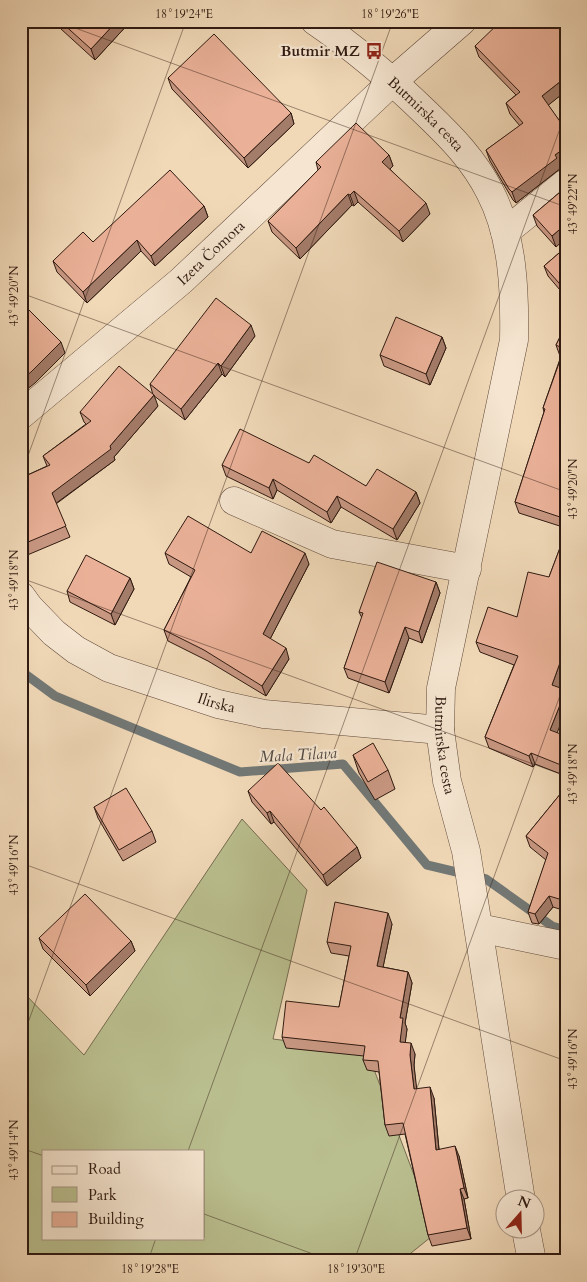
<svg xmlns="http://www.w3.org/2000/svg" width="587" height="1282" font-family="Cardo,serif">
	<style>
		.green { fill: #babf8f; stroke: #746c50; fill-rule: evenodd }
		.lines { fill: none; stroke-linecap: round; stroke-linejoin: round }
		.stream { stroke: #727876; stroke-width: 9 }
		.minor-casing { stroke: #604a3b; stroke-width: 29 }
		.minor { stroke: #f6e6d1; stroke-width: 28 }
		.wall { fill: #c99883; stroke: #2f1a11 }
		.shaded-wall { fill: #a47c6a; stroke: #2f1a11 }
		.building { fill: #eab198; stroke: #2f1a11 }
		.ticks { fill: none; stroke: #2f1a11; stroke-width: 1; stroke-opacity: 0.45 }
		.labels { text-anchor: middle; stroke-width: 4.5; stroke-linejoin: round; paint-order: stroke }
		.poi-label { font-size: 15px; font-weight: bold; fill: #2f1a11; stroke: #f6e6d1; text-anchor: end }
		.street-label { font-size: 15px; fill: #2f1a11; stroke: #f6e6d1 }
		.water-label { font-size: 16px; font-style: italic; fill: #514943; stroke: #f6e6d1 }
		.neatline { fill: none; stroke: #2f1a11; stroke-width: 2 }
		.ticks-label { font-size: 12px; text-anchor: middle; fill: #2f1a11 }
	</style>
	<rect width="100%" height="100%" fill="#f1d9b8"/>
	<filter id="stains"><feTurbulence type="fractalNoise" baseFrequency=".004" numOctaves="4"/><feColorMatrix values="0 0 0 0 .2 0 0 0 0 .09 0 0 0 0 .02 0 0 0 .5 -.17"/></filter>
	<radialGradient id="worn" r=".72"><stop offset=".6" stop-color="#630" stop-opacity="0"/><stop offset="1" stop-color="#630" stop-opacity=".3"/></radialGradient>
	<path class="green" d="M242,819l65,71 -34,149 94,12 69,182 -35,28h-380v-271l63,65zM44,1151h160v87h-160z"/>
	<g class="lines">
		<path class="stream" d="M21,671l34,25 185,76 103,-8 84,101 59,14 66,47 14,4"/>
		<g class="minor-casing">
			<g id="minor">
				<path id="s1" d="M315,21c41,28 75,57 111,92 25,24 48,47 64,79 23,44 25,99 24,148l-73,348 -1,42 7,51 19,70 7,44 48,305"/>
				<path d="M505,232l61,-49"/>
				<path id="s2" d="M21,415l160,-134 212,-200 69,-60"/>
				<path d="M234,501l98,43 135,25"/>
				<path id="s3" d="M21,596l8,11 25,26 22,17 33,18 109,36 46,10 176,16"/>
				<path d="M479,928l87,18"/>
				<path d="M526,1230l6,31"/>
			</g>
		</g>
		<use href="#minor" class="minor"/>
	</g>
	<path class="wall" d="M58,21h72v1l-35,38 -34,-31z
		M566,21v70l-18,14 18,25v31l-6,4 1,3 -45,35 -3,-3 -23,-39 -4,-11 34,-24 -10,-12 -4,-11 10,-8 -37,-38 -4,-11z
		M168,78l123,35 3,11 -46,44 -76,-79z
		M389,155l4,11 -3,3 40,45 -27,28 -45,-40 -4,4 -2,-1 -52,54 -28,-27 -4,-11 50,-51 -2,-8z
		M566,187l-10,60 -19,-21 -4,-11z
		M204,206l4,11 -53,49 -14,-15 -54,52 -30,-31 -4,-11 40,-19z
		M566,247v50l-18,-21 -4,-10z
		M566,325v203l-47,-15 -4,-11 29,-90 -1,-4 18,-52h-1l-4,-11z
		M255,336l-30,41 -3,-3 -37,46 -32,-25 -3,-11z
		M442,337l4,11 -16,37 -46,-19 -4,-11z
		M158,406l-44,51 1,3 -59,44 14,33 -45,19 -4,-8v-70l26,-12 -4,-10 43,-32 -2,-2 -4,-10z
		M309,463l57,23 50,6 4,11 -23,37 -56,-33 -10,16 -54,-33 -4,9 -47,-23 -4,-11z
		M566,532v136l-7,20 -2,45 9,3v40l-31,-12 -2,3 -44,-19 -4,-11 29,-72 -34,-13 -4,-10 41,-25 32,-40z
		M165,553h86l58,11 -39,75 19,20 -23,37 -58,-35 -40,-20 -4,-11 27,-53 -22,-13z
		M130,578l4,11 -19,36 -45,-23 -3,-11z
		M436,582l4,11 -18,50 -13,-5 -20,55 -41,-15 -4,-10 18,-50 -3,-6z
		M353,755l35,15 7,19 -20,11 -16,-27z
		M566,787v124l-13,-4 -14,17 -7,-1 -4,-11 18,-52 -16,-13 -4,-11z
		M248,791l73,19 36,37 4,11 -34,28 -53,-64 -3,2 -19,-22z
		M94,807l58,24 4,11 -33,19 -25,-43z
		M392,924l-9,43 25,5 4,11 -7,40 2,6 -2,13 10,12 -1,11 2,24 18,9 5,51 20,7 9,42 -4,1 7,40 -39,7 -4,-11 -23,-101 -16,2 -4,-11 -6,-53 -12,-2 -4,-10 1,-4 -78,-8 -4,-11 57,-30 10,-51 -18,-3 -4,-11z
		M39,938l92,3 4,10 -45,45 -47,-47z"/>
	<path class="shaded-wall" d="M117,21h13v1l-35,38 -4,-11z
		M566,77v14l-20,16 -4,-11z
		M291,113l3,11 -46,44 -4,-10z
		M566,147v14l-6,4 1,3 -45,35 -4,-11 43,-37z
		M389,155l4,11 -7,7 -4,-11z
		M354,191l4,11 -4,4 -4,-11z
		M348,194l4,11 -52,54 -4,-11z
		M426,203l4,11 -27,28 -4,-11z
		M204,206l4,11 -53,49 -4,-10z
		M566,224v14l-10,9 -4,-11z
		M137,240l4,11 -54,52 -4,-11z
		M251,325l4,11 -30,41 -4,-11z
		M442,337l4,11 -16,37 -4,-11z
		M61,342l4,11 -30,30 -14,11v-14z
		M218,363l4,11 -37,46 -4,-11z
		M154,395l4,11 -44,51 1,3 -60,44 -3,-11 58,-47z
		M273,479l4,11 -4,9 -4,-11z
		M416,492l4,11 -23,37 -4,-11z
		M337,496l4,11 -10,16 -4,-11z
		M305,553l4,11 -42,81 -4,-11z
		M130,578l4,11 -19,36 -4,-11z
		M436,582l4,11 -18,50 -3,-11z
		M405,627l4,11 -20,55 -4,-11z
		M566,646v22l-10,28 -4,-11z
		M286,648l3,11 -23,37 -4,-10z
		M566,690v20l-12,31 -4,-11z
		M531,753l4,11 -2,3 -4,-11z
		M270,811l4,11 -3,2 -4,-11z
		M357,847l4,11 -34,28 -4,-11z
		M549,896l4,11 -14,17 -4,-10z
		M388,913l4,11 -11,53 -4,-11z
		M131,941l4,10 -45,45 -4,-11z
		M408,972l4,11 -7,40 2,6 -3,24 -4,-11v-24z
		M411,1043l4,11 -1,11 4,35 -4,-11 -4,-34z
		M430,1087l4,11 6,63 -4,-11z
		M455,1146l4,10 9,42 -4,-10z
		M460,1189l4,10 7,40 -4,-11z"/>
	<path class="building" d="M60,21h57l-26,28z
		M501,21h65v10l-2,1 2,2v43l-24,19 24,34v17l-11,8 2,3 -45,34 -3,-3 -23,-39 37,-27 -17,-20 14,-11 -45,-46z
		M214,34l77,79 -47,45 -76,-80z
		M356,123l33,32 -7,7 44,41 -27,28 -45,-40 -4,4 -2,-1 -52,54 -28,-27 53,-54 -5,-5z
		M170,170l34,36 -53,50 -14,-16 -54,52 -30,-31 30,-29 10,10z
		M566,187v37l-14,12 -19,-21z
		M566,247v44l-22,-25z
		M216,298l35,27 -30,41 -3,-3 -37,46 -31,-25z
		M25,306l36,36 -30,30 -10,8v-70z
		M396,317l46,20 -16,37 -46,-19z
		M566,325v194l-51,-17 30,-93 -2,-1 21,-59 -8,-4z
		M119,366l35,29 -44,51 1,3 -59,44 14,33 -45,19v-67l29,-13 -7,-9 48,-35 -11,-9z
		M240,429l69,34 5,-8 52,31 11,-17 39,23 -23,37 -56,-33 -10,16 -54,-33 -4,9 -47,-23z
		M188,516l63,37 11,-22 43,22 -42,81 23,14 -24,38 -58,-36 -40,-20 31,-60 -30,-17z
		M566,532v114l-14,39 14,5 -16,40 16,6v31l-35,-14 -2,3 -44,-19 33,-81 -42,-14 12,-35 29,10 11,-45 21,5z
		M86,555l44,23 -19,36 -44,-23z
		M377,562l59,20 -17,50 -14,-5 -20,55 -41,-14 19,-55 -4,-1z
		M373,743l15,27 -20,12 -15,-27z
		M278,763l43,47 3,-3 33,40 -34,28 -53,-64 -3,2 -19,-22z
		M566,787v114l-17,-5 -14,18 -7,-2 20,-59 -22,-17z
		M126,788l26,43 -33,19 -25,-43z
		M85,894l46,47 -45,44 -47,-47z
		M335,902l53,11 -11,53 31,6 -8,46h3l-3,24 11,1 -1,12 4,34 16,-2 6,63 19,-4 9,42 -4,1 7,39 -39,7 -25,-112 -18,2 -7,-64 -15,-1 2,-14 -83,-9 4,-36 53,6 12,-61 -24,-4z"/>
	<path class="ticks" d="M56,21l510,186M21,293l545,199M21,475l165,-454M21,578l545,198M21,863l545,198M21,1042l372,-1021M21,1148l23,8M188,1151l378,-1039M204,1214l128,47M148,1261l8,-23M354,1261l212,-582M560,1261l6,-16"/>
	<defs>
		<g id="bus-bare" transform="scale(1.35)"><path d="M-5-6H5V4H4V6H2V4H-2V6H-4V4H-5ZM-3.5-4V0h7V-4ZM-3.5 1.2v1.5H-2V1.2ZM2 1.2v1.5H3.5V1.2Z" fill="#8f2418" stroke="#f6e6d1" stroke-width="2.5" paint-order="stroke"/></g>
	</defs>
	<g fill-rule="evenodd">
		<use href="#bus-bare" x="374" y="51"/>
	</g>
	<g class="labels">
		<g class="poi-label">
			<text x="360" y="56">Butmir MZ</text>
		</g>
		<g class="street-label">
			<text dy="5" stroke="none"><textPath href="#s1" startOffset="145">Butmirska cesta</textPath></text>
			<text dy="5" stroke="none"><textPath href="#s2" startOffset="250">Izeta Čomora</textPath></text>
			<text dy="5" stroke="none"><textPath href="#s3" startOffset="228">Ilirska</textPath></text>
			<text dy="5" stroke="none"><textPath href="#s1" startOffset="811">Butmirska cesta</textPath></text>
		</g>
		<g class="water-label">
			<text transform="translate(298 754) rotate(-3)" y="6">Mala Tilava</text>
		</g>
	</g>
	<rect width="587" height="1282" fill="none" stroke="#f1d9b8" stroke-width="55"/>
	<rect x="42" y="1150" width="162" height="90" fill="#f6e6d1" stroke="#a69484"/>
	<rect x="52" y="1166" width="25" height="8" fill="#f6e6d1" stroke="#a69484"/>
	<text x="88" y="1174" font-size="15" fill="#2f1a11">Road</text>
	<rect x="52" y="1187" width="25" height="15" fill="#babf8f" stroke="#a69484"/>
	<text x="88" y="1200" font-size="15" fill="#2f1a11">Park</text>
	<rect x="52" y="1212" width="25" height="15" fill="#eab198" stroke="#a69484"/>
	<text x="88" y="1224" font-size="15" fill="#2f1a11">Building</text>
	<g transform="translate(520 1214) rotate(20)"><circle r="24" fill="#f6e6d1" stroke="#a69484"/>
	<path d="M0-4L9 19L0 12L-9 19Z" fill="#8f2418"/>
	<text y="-8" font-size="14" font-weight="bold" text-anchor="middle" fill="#2f1a11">N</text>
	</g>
	<rect x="28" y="28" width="532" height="1226" class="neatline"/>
	<g class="ticks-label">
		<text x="184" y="18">18°19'24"E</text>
		<text x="390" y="18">18°19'26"E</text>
		<text transform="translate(573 204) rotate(-90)" y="4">43°49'22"N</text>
		<text transform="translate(14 296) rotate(-90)" y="4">43°49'20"N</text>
		<text transform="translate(573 489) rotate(-90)" y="4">43°49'20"N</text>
		<text transform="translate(14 580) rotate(-90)" y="4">43°49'18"N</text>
		<text transform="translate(573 774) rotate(-90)" y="4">43°49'18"N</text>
		<text transform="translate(14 865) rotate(-90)" y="4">43°49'16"N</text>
		<text transform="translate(573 1059) rotate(-90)" y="4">43°49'16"N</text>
		<text transform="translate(14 1150) rotate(-90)" y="4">43°49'14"N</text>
		<text x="150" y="1273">18°19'28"E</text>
		<text x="356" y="1273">18°19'30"E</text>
	</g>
	<rect width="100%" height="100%" filter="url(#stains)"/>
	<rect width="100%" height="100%" fill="url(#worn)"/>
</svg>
